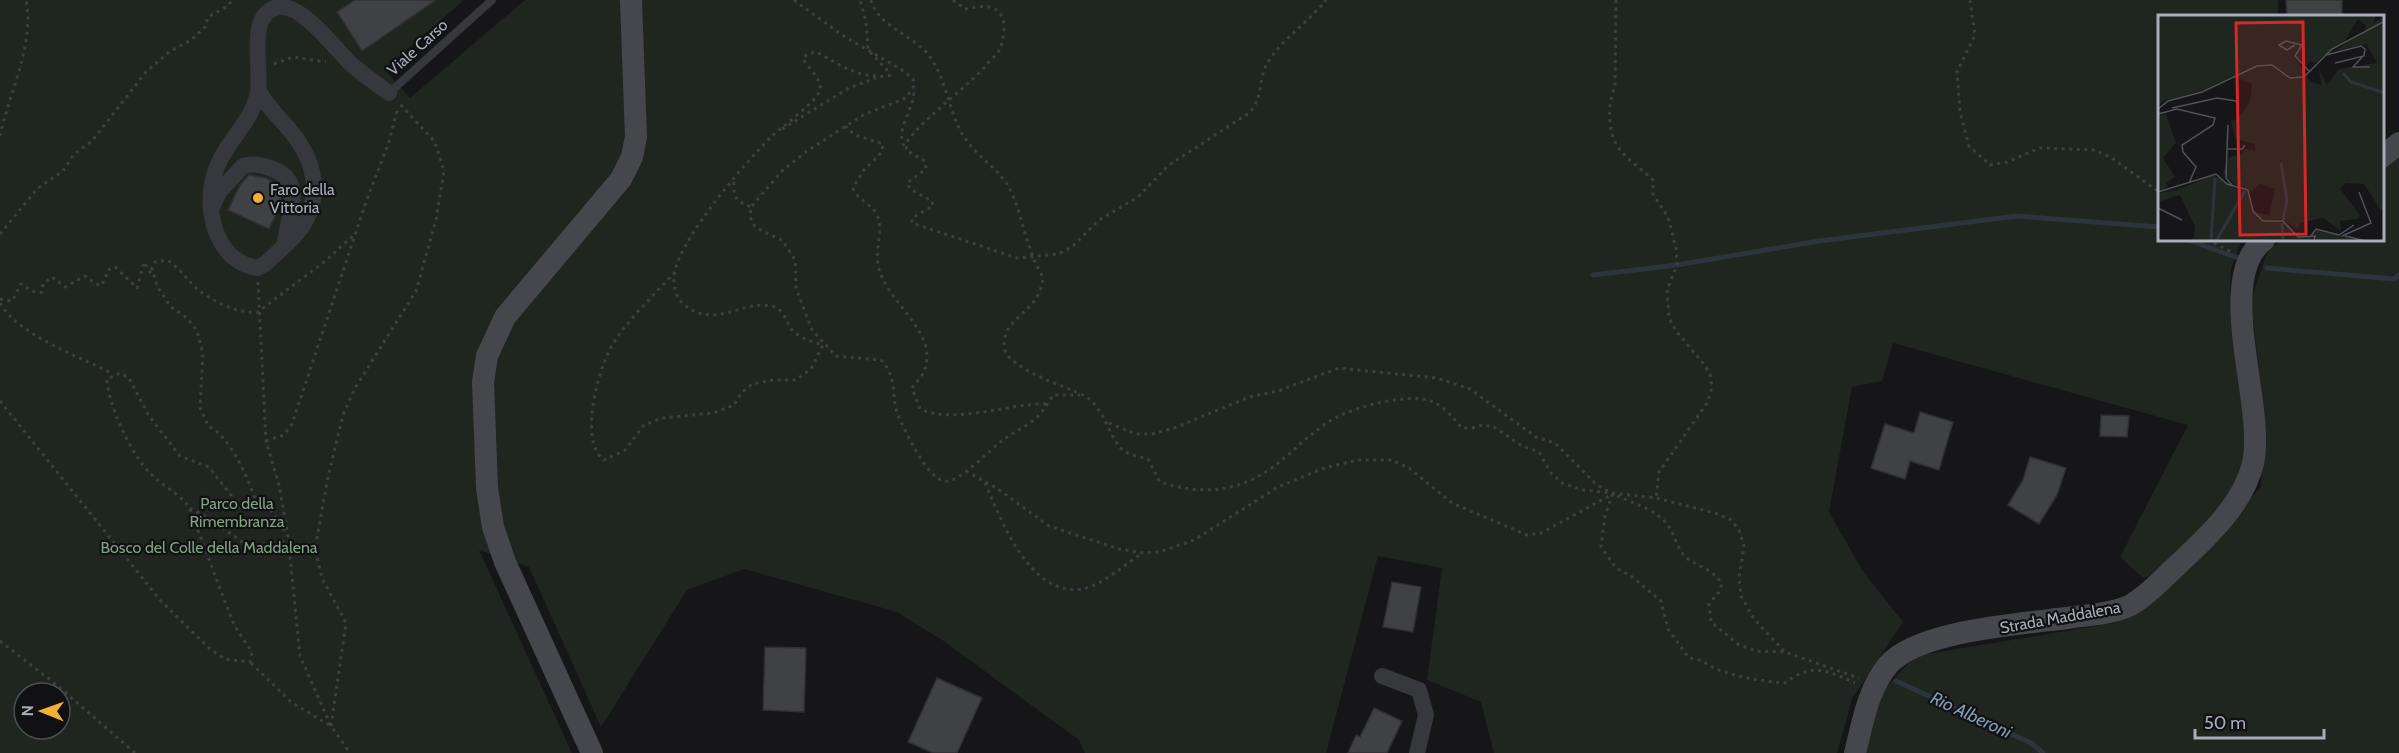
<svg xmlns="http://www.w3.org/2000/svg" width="2399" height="753" font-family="Cabin,sans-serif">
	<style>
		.green { fill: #1e261f; fill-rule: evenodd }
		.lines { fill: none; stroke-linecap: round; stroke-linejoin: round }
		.stream { stroke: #2c353c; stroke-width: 5 }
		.building { fill: #404145; stroke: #303034; stroke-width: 1.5 }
		.path { stroke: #3d3f44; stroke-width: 3; stroke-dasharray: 3 4.5; stroke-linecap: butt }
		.lane { stroke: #37383d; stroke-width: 8 }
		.street { stroke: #37383d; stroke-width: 16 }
		.secondary { stroke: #45474d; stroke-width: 22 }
		.poi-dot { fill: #f2b134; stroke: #111113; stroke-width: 2 }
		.labels { text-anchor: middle; stroke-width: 4.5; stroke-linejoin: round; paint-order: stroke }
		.street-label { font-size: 16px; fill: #a8adb8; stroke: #111113 }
		.poi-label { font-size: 16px; fill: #a8adb8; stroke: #111113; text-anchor: start }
		.park-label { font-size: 16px; fill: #7fa381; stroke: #111113 }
		.water-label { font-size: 18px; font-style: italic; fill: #7f9bb3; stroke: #111113 }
		.inset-river { fill: none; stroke: #2c353c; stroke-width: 3 }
		.inset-road { fill: none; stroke: #505258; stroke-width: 1.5 }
		.view { fill: #d62828; fill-opacity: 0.15; stroke: #d62828; stroke-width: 3 }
		.inset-edge { fill: none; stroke: #a8adb8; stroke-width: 3 }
	</style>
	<rect width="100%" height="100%" fill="#161618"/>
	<path class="green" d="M0,0h464l-80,69 26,29 115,-98h1753v16h-119v224h83l-11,28 -1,22 19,149 -9,45 -76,86 -21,8 -23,-21 68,-132 -295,-82 -11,38 -30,6 -23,125 33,58 41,52 -51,77 -15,54h-343l-13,-51 -54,-22 15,-112 -64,-12 -52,197h-241l-6,-13 -137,-100 -45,-28 -153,-43 -57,21 -86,137 -72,-160 -50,-17 93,203h-572zM24,693h36v36h-36z
		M2399,157v596h-534l13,-57 37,-40 199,-33 24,-9 48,-44 75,-83 2,-83 -12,-104 17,-50 14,-10h100l1,-71z"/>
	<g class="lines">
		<path class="stream" d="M2189,240l49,18
			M2267,268l127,11 5,-4
			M1593,275l84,-10 142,-24 198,-25 142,11
			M1896,681l135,62 12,10"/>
	</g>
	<path class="building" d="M355,0h81l-74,51 -25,-39z
		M2286,0h56v16h-55z
		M249,175l17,3 14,8 2,16 -13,27 -41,-19 12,-25z
		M1920,412l33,10 -14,48 -29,-9 -5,18 -34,-11 14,-44 29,9z
		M2101,415l28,1 -2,21 -27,-1z
		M2030,457l36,11 -9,27 -18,29 -31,-19 15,-25z
		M1392,582l29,5 -8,45 -30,-5z
		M765,647l41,1 -2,64 -41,-2z
		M937,678l45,20 -25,55h-24l-25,-11z
		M1374,708l28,13 -15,32h-39l8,-18 4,2z"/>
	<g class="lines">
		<path class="path" d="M794,0l48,35 60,35 11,9 1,7 -8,12 -43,17 -56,36 -24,19 -32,37 -1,10 5,10 28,14 12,19 1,28 16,42 24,26 45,4c18,20 9,34 17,55 7,16 29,63 46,66 15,3 46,-32 59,-41 12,-9 27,-15 37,-26 5,-6 9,-13 13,-19h27
			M871,0c8,29 46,35 61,60 14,21 17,49 29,72 14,25 40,37 50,59 13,29 15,59 32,86 -3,37 -40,38 -39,69 1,22 61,40 79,49 24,13 26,48 43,57 7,4 15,5 22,7l12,23c31,10 63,12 93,-3 32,-15 53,-46 84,-62 22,-11 71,-24 94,-16 12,4 23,18 31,27h10l11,-3 11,2 28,19 17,6 12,21 11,10 21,7 73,8 59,15 16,7 8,10 5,16 -5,32 2,18 13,23 31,33
			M953,0l12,9c14,-2 30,-7 37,8 4,8 1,24 -2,32 -3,6 -11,12 -15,18 -25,26 -55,46 -77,73l-2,10 19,11 1,8 -19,14 3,6 22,12 1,5 -21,12v5l105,35 41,-4 14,-7 27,-27 39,-23 31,-32 80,-52c16,-18 8,-33 19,-51 15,-24 41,-40 58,-62
			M1616,0l-1,87c-8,17 -8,48 6,64 9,11 22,19 32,29v14l15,23 8,31 1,17 -10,25 2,28 7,13 26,31 8,12 2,13 -5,16 -48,69 -3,26
			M1970,0l5,35 -18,37 3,40 9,34 21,19 17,-3 33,-14 55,2 17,8 47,34
			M274,64l19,-7 33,5
			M845,126l10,9 28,9 -1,8 -19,19 -10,17c4,12 18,15 24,27 7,16 -2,32 1,49 5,37 60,65 47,105 -2,7 -9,13 -13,19l8,21c34,16 89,-6 126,-5
			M782,129l67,-41 27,-10
			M0,136c9,-43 35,-92 26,-136
			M904,146c-9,-17 11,-37 10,-58
			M734,182c-1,16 2,19 17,25
			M0,234l37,-45 26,-18 11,-17 18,-13 54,-69 23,-20 22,-12 14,-13 3,-10 20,-11 4,-6
			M2207,240l25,12
			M675,272c-21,23 -52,52 -66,79 -12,25 -30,90 -5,109l21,-10 19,-25 18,-7 51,-5 21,-8 7,-12 11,-9 21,-4h23l15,-11 12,-24c-10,-3 -21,-6 -29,-13 -9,-9 -8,-23 -23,-26 -29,-6 -53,22 -84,1 -12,-8 -15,-23 -12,-37 10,-37 68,-105 96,-133 11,-11 45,-34 49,-47 3,-10 -12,-22 -17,-31l4,-5 9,-2c27,14 40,26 73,24l1,-3 -22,-23 -2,-29 -6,-21
			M258,282l8,159 13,44 9,51 12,120 31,70 19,27
			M0,299l12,2 9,-17 15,9 6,-1 1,-8 9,-7 13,10 20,-11 15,10 5,-6 3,-10 7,-3 22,21 7,-26 8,13
			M0,303c19,33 79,53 113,71
			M0,401l160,199 50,49 15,10 25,3 2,-10 -18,-27 -45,-118c-11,-15 -26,-20 -38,-33 -20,-19 -43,-69 -44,-95l13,-6 9,5 20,38 31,40 29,11 32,41 10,2 6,-2c-3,-20 -29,-76 -48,-81l-9,-19 3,-54 -6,-23 -10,-13 -17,-12 -13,-20 -5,-18 3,-6 12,-2c11,7 18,17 27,26 15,14 43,28 64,26l66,-50 32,-29
			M1109,423l27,11h16l25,-7 72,-30 29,-6 61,-23 98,10 33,11 66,48 19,6 41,41 15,9
			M266,441l18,-6 8,-11 74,-222 23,-60 9,-35
			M966,471l32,18 51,37 70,23 25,4 15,-1 35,-12 84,-53 46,-19 34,-8h34l17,8 43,35 75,32 14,-2 70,-38
			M985,483c16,37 45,114 97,106 21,-4 43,-25 61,-36
			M1613,494l-8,21 -4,32 15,21 15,8 30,25 7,28 21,29c15,1 17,7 30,12 22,8 43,11 66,13 26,-20 42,-13 70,0
			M1617,496c16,7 37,13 49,27 10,11 10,27 22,36 13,9 25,10 34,25l-3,8 -10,12 2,18 28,23 18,6 28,1 74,26
			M190,508c9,5 17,9 25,14 24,16 45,44 73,14l-22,-33 -11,-6
			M0,641l53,41 82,71
			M251,663l40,39 38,23
			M331,726l15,-103 -24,-45 -7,-29 13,-72 15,-62 12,-27 61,-97 20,-71 8,-49 -9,-29 -36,-39"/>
		<path class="lane" d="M389,93l103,-93"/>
		<path class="street" d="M259,91c9,17 22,28 34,43 22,28 30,63 8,94 -10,14 -24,24 -36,36l-8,4c-42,-7 -54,-60 -42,-96 9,-28 34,-47 42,-75 7,-24 -13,-85 22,-90 24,-3 57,43 73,58 12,10 25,19 37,28
			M213,205l7,-14 23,-25c9,-3 19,-1 27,2 38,12 17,46 15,76
			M1382,676l37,14 7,25 -9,38"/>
		<path class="secondary" d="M2382,157l17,-14
			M592,753l-87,-191 -12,-35 -6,-39 -4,-106 4,-26 18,-39 116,-138 11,-22 4,-20 -5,-137
			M1855,753c8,-31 12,-62 33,-88 31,-36 139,-41 186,-48 17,-2 41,-4 57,-12 13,-8 27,-21 38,-32 32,-30 74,-66 84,-110 13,-56 -40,-185 11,-223"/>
	</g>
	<circle class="poi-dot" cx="258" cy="198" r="6"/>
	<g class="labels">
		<g class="street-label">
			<text transform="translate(417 47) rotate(-42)" y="6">Viale Carso</text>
			<text transform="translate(2060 617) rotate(-10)" y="6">Strada Maddalena</text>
		</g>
		<g class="poi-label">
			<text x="270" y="195">Faro della<tspan x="270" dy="18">Vittoria</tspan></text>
		</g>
		<g class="park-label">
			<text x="237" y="509">Parco della<tspan x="237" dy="18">Rimembranza</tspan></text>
			<text x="209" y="553">Bosco del Colle della Maddalena</text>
		</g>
		<g class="water-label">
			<text transform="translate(1971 715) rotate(25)" y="6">Rio Alberoni</text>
		</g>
	</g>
	<g transform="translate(2158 15)">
		<rect width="226" height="226" fill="#161618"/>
		<path d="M0,0h218l-3,9 11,-9v195l-4,-1 -16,-25 -18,-1 -6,6 20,26 -3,4 -17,2 1,10 -18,-13 -23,5 -2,6 -16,-10 -19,1 -8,-8 14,3 6,-26 -15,-5 -9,7 -17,-7 -11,-11 6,-16 14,-3 2,-5 10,1v-6l-20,-5 -4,-18 8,-3 11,-16 2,-18 -20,-8 -31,15 -38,10 -5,5zM200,4l8,7 -1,5 -30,20 31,-7 11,19 -38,6 -12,16 -8,-16 2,16 -10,-3 -16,-24 12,8 3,-5 5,2 30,-22zM8,99l10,29 -13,15 12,19 -9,6 2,4 -10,4v-75zM55,160l35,17 3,17 12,13h21l9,12 21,4 -2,3h-122l4,-4 1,-10 -15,-32 -22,7v-9l19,-3zM159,215l47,11h-48l-3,-7z" fill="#1e261f" fill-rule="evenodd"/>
		<path class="inset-river" d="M185,58l8,9 34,11M123,148l6,37 -4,20M124,208l1,18M53,226l4,-63M58,226l29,-50"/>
		<path class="inset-road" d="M137,30l-8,5 -8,-5 7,-4 16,4 -7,11 14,15M168,40l35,-9 4,3 -1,7 -29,7M205,41l-10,11h17M14,93l45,-10 19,3M0,94l10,-8 34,-9 55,-26 15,-1 18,13 14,-1 28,-28 53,-28M0,99l19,-5 38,9 -2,7 -31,20 1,7 13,15 -7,16M69,134l1,-24M74,170l-6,-7 1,-29h15l3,-4M0,177l58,-18 11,10 21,6 5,21 10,10h20l15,16 17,-1 -1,5M0,193l24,12M184,221l29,-13 -12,-31M187,221l21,5M152,222l6,-8 23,6 15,-10"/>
		<path class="view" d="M145,7l3,212 -66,1 -4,-212z"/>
		<rect width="226" height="226" class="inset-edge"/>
	</g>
	<g transform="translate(42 711) rotate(271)"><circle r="28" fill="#111113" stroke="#4d4f55" stroke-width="1.5"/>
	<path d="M0-4.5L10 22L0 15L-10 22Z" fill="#f2b134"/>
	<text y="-9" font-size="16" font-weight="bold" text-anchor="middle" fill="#a8adb8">N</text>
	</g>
	<path d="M2195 729v9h129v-9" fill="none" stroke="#a8adb8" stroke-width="3"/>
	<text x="2204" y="729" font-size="18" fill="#a8adb8" stroke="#111113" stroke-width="4.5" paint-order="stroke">50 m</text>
</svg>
